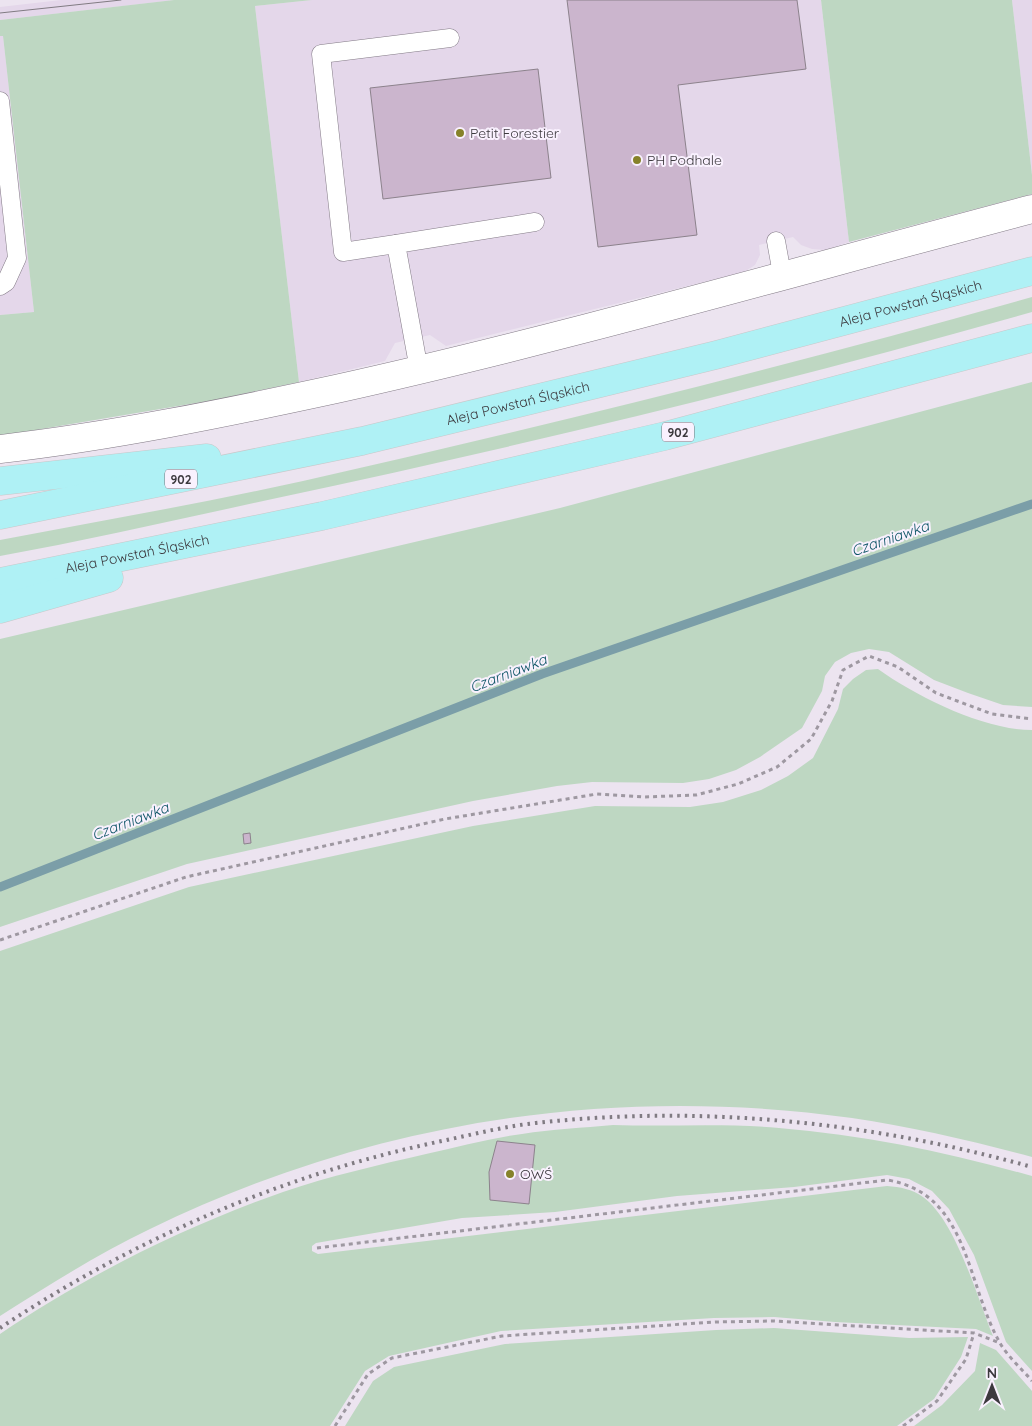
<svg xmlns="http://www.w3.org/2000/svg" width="1032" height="1426" font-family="Quicksand,sans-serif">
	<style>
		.built { fill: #e4d7ea }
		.green { fill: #bed7c2 }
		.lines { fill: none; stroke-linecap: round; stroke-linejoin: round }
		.stream { stroke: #7b9ea8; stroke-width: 9 }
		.building { fill: #cbb5cd; stroke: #8c828c }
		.lane-casing { stroke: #837b86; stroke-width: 19 }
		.street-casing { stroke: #837b86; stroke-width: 29 }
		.primary-casing { stroke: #c8c8c9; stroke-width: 29 }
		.path { stroke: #9e98a1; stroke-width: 3; stroke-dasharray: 4 4; stroke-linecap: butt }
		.lane { stroke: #fff; stroke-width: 18 }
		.street { stroke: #fff; stroke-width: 28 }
		.primary { stroke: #aff1f5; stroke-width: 28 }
		.tram { stroke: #807b82; stroke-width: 1 }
		.rail { stroke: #807b82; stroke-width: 4; stroke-dasharray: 2.5 5; stroke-linecap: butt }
		.poi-dot { fill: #86822a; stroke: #f9f1fe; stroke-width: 2 }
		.labels { text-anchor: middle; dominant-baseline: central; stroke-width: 4; stroke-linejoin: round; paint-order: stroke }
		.shield { fill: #f9f1fe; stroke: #757078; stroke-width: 1 }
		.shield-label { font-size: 12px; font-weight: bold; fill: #3c393e }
		.poi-label { font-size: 14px; fill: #3c393e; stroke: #f9f1fe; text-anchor: start }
		.street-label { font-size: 14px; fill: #3c393e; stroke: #f9f1fe }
		.water-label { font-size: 15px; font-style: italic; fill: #0f5667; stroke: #f9f1fe }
	</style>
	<rect width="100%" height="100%" fill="#ece4f0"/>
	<g class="built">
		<polygon points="61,0 175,0 0,20 0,7"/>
		<polygon points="312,0 821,0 849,242 825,250 812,249 801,245 793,237 759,245 760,255 755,265 744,272 446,346 430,335 395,343 385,361 299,382 255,6"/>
		<polygon points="1012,0 1032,0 1032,175"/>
		<polygon points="0,36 3,36 34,312 0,315"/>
	</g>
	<g class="green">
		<polygon points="174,0 312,0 255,6 299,382 214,400 0,436 0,315 34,312 3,36 0,36 0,20"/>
		<polygon points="821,0 1012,0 1032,175 1032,194 849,242"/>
		<path d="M 1032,297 L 1032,312 C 782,383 530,444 277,498 C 185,518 93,539 0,556 L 0,540 C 101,521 203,503 303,481 C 547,426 791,365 1032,297 Z"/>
		<polygon points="1032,382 1032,707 1003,705 968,693 934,680 889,652 869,649 851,653 835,662 825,676 822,691 802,728 760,757 736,770 709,779 683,783 592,782 557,786 473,801 187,864 0,927 0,639 560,508"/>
		<path d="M 878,669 C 917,697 984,730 1032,730 L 1032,1157 C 973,1141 912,1127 852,1118 C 610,1084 369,1122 150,1229 C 98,1254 49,1285 0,1316 L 0,951 L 189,887 L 473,826 L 595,806 L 690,807 L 723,802 L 761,790 L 788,776 L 813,758 L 838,709 L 843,689 L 853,679 L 866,670 Z"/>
		<path d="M 613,1125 C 668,1127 724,1123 779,1128 C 865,1135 950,1153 1032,1176 L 1032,1371 L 1006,1342 L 974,1255 L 949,1209 L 932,1191 L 909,1179 L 887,1175 L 794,1187 L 677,1196 L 555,1212 L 462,1218 L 316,1243 L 312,1246 L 312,1251 L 318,1254 L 887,1186 C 900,1187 912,1189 923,1197 C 956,1221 977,1297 993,1336 L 976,1329 L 835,1322 L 774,1317 L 714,1318 L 501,1331 L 389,1356 L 365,1371 L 330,1426 L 0,1426 L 0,1334 C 85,1276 186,1226 283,1192 C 330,1176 378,1165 426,1154 C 458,1147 490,1138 522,1134 C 552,1129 583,1128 613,1125 Z"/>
		<polygon points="774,1328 909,1338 968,1337 961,1357 934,1399 897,1426 345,1426 373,1381 394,1367 505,1344 716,1330"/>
		<polygon points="980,1343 996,1350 1032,1391 1032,1426 914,1426 942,1405 975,1371"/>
	</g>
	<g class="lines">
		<polyline class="stream" points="0,887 542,674 1032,504"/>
	</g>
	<g class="building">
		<polygon points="567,0 797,0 806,69 678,85 697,235 598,247"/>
		<polygon points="538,69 551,178 383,199 370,88"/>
		<polygon points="250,833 251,843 244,844 243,834"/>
		<polygon points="497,1141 535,1145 529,1204 490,1200 489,1172"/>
	</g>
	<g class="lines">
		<defs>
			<g id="lane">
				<polyline points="0,101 17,258 6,282 0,286"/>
				<polyline points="776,241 782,274"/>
				<polyline points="396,244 343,252 321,54 450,38"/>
				<polyline points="419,370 396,244 535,222"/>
			</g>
			<path id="street" d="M 0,449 C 113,436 225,413 336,389 C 570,337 800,270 1032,209"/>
			<g id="primary">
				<polyline points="0,481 207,458"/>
				<path id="s1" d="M 0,515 L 362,441 L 716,355 L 1032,271"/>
				<path id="s2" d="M 0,582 L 322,516 L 665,436 L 1032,338"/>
				<polyline points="0,609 109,578"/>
			</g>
		</defs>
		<use href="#lane" class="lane-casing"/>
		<use href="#street" class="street-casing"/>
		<use href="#primary" class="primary-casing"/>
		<g class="path">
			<polyline points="0,940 186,877 445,819 597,794 645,797 696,795 738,784 777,767 811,739 832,701 843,670 869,656 898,667 936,693 992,714 1032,719"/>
			<path d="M 317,1248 L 887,1180 C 969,1193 966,1284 1000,1343 C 1008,1357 1022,1369 1032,1381"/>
			<polyline points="335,1426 368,1374 392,1358 502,1336 715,1322 773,1321 974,1333 1000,1343"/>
			<polyline points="903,1426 937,1401 966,1359 974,1333"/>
		</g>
		<use href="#lane" class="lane"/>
		<use href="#street" class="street"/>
		<use href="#primary" class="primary"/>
		<polyline class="tram" points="0,13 121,0"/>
		<path class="rail" d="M 0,1328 C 134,1239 284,1174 442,1141 C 470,1135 498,1128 527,1124 C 696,1104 868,1121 1032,1167"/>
	</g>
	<g class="poi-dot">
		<circle cx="460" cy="133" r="5"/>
		<circle cx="637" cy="160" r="5"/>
		<circle cx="510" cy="1174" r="5"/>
	</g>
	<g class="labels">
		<g class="shield">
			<rect x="662" y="422.5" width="32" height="19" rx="4"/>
			<rect x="165" y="469.5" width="32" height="19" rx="4"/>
		</g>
		<g class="shield-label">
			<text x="678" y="432">902</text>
			<text x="181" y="479">902</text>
		</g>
		<g class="poi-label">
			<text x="470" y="133">Petit Forestier</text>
			<text x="647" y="160">PH Podhale</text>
			<text x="520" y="1174">OWŚ</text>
		</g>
		<g class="street-label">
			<text stroke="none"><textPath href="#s1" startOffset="935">Aleja Powstań Śląskich</textPath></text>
			<text stroke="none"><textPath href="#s1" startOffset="530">Aleja Powstań Śląskich</textPath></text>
			<text stroke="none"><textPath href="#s2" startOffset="140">Aleja Powstań Śląskich</textPath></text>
		</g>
		<g class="water-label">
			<text transform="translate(890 538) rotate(-19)">Czarniawka</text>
			<text transform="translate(508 673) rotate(-21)">Czarniawka</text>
			<text transform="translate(130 821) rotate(-21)">Czarniawka</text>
		</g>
	</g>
	<g transform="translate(992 1386)" stroke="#f9f1fe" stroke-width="4" paint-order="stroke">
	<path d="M0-4L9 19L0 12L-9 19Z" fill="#3c393e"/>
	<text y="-8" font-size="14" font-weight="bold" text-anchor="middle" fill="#3c393e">N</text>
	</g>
</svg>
